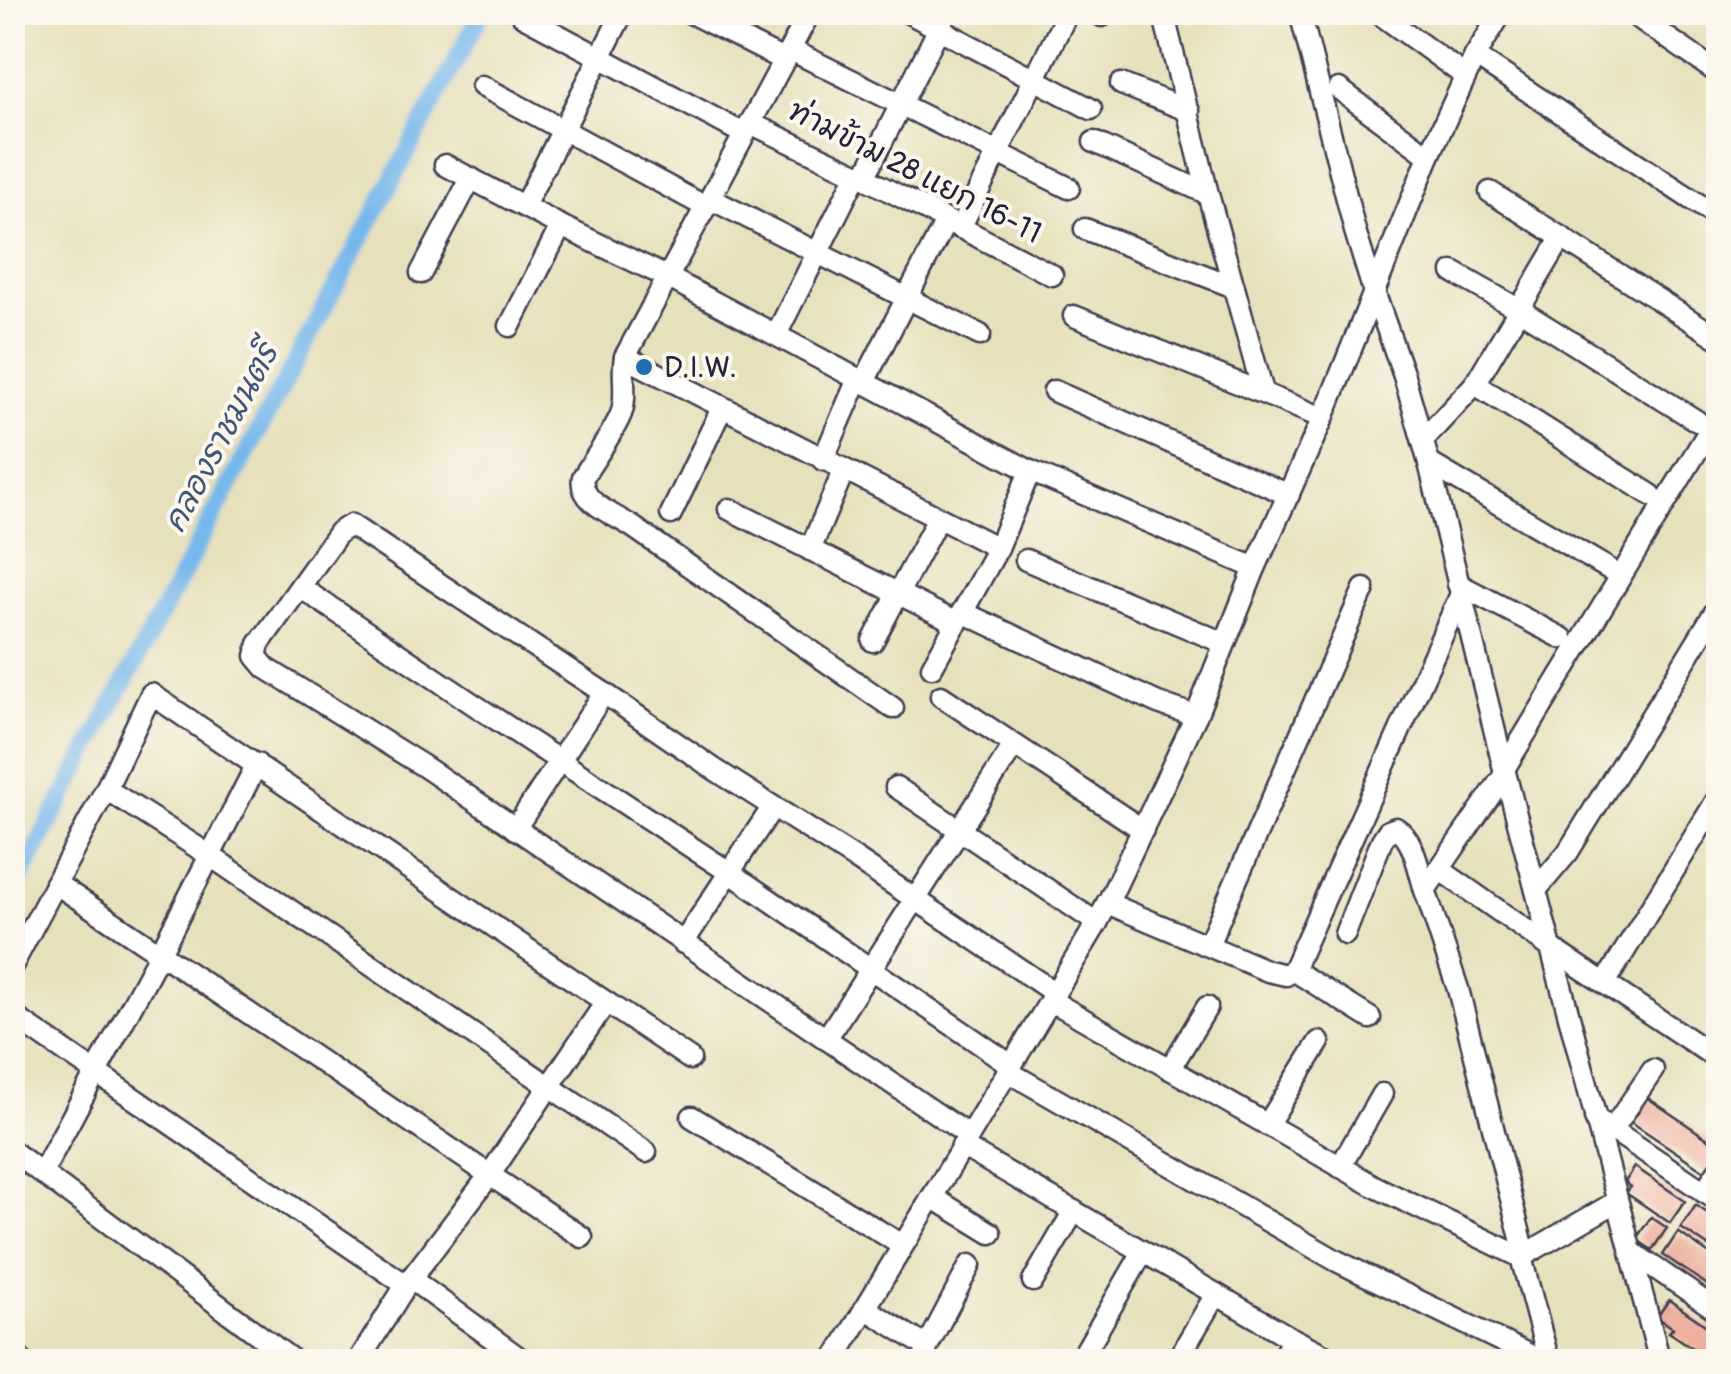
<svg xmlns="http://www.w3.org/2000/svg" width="1731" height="1374" font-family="Pangolin,'Playpen Sans Thai',sans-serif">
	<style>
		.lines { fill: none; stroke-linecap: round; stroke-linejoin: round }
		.canal { stroke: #77b8ec; stroke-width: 18 }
		.building { fill: #eaa08e }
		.street-casing { stroke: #403e4e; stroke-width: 25 }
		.secondary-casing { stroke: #403e4e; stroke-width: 32 }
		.street { stroke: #fff; stroke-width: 20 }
		.secondary { stroke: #f9e7c3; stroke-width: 28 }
		.poi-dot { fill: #1f6fb2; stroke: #fbf7ec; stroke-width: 4 }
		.labels { text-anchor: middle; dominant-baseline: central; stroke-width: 8; stroke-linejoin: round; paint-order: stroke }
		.street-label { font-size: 30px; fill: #22223b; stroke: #fbf7ec }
		.poi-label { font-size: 30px; fill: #22223b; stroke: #fbf7ec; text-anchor: start }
		.water-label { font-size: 32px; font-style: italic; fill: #405679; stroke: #fbf7ec }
	</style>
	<rect width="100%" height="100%" fill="#fbf7ec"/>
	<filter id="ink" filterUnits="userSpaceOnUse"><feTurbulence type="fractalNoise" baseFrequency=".01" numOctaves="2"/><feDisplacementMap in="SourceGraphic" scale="20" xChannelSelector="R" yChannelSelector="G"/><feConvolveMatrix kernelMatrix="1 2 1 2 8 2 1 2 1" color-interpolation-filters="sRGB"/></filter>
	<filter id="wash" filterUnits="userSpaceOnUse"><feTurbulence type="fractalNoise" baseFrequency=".0048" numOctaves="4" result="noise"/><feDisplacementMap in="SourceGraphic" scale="40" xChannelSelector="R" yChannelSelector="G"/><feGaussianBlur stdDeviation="2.25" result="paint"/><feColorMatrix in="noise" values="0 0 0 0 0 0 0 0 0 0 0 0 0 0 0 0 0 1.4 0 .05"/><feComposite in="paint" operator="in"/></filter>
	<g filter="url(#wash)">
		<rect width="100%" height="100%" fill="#e7e0bc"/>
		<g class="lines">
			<polyline class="canal" points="12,893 482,12"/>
		</g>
		<g id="blocks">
			<g class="building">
				<polygon points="1642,1094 1718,1146 1718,1160 1709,1174 1625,1118"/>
				<polygon points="1635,1167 1685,1201 1670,1223 1626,1193 1631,1187 1625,1182"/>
				<polygon points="1696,1205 1718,1221 1718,1253 1681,1228"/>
				<polygon points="1651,1217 1667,1228 1652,1250 1636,1239"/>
				<polygon points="1678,1232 1718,1260 1718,1292 1663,1255"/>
				<polygon points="1669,1300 1718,1334 1718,1351 1712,1361 1669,1332 1673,1328 1657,1317"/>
			</g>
		</g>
	</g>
	<g filter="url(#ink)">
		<use href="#blocks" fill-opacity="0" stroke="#403e4e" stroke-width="2.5"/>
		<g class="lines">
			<defs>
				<g id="street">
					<polyline points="689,12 785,61"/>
					<path d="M 810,12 L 625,357 C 621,375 628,396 621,414 C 614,432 594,459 583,477 C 578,502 615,515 633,527 L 893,708"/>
					<polyline points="907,12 1091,109"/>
					<polyline points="1096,12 1102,16"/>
					<polyline points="1163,12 1208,194 1263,392"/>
					<polyline points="1300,12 1355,231 1373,289 1404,376 1429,463 1504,769 1660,1362"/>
					<polyline points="1377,12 1465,76"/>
					<polyline points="1630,12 1718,73"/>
					<polyline points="523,16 744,134"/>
					<polyline points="791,50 1069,188"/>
					<polyline points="1475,56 1718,217"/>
					<polyline points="1121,84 1189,111"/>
					<polyline points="482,86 706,207"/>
					<polyline points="1339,89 1429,156"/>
					<polyline points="750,123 857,174 1052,275"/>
					<polyline points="1094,142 1208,194"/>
					<polyline points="445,165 561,226 669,278 1030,471 998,548 932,667"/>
					<polyline points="864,178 947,12"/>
					<polyline points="1490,192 1718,338"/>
					<polyline points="711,199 980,335"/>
					<polyline points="524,206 623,12"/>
					<polyline points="960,228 1068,12"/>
					<polyline points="1085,229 1234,287"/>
					<polyline points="1453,272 1520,310 1697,421"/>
					<polyline points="421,273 471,178"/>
					<polyline points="1074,316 1323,418"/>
					<polyline points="510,326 561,226"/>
					<polyline points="776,335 857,174"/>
					<polyline points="625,357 998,548"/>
					<polyline points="864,382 946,221"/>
					<polyline points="1475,384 1651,495"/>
					<polyline points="1054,391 1289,495"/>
					<polyline points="1423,440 1475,384 1562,237"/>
					<polyline points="823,460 858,379"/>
					<polyline points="1429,463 1609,569"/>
					<polyline points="1030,471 1255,568"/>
					<polyline points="729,509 957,623"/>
					<polyline points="671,514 722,408"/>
					<polyline points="810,550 844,470"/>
					<polyline points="1026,560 1224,643"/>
					<polyline points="1458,584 1562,638"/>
					<polyline points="300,587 473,704 732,874 1011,1065"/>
					<polyline points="962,612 1158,703 1196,716"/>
					<polyline points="873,641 938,518"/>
					<polyline points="941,696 1143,830"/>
					<polyline points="1504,769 1718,416"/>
					<polyline points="1505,774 1425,890 1458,989 1525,1254"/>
					<polyline points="896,787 1097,923"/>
					<polyline points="106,789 209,855 646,1152"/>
					<polyline points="515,829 604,693"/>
					<polyline points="1439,869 1553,949 1718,1059"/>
					<polyline points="55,883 582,1237"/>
					<polyline points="1536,890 1568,852 1718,607"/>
					<polyline points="1107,903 1268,971 1286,975 1293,970 1460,596"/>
					<path d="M 1345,934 L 1382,840 L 1388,831 L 1396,828 C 1415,840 1418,869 1425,890"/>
					<polyline points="683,943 772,808"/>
					<polyline points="1208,945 1364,589"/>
					<polyline points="12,966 106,789 151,694 690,1059"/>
					<polyline points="1293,970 1370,1018"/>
					<polyline points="1605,983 1718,798"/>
					<polyline points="1050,1000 1376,1187 1521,1257 1549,1362"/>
					<polyline points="12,1015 406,1285"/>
					<polyline points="826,1039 1014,745"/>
					<polyline points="1170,1069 1207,1007"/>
					<polyline points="1007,1071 1337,1261 1544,1362"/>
					<polyline points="692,1117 902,1245"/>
					<polyline points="1595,1118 1718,1201"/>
					<polyline points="1267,1125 1319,1042"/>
					<polyline points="1612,1130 1653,1070"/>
					<polyline points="968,1135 425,767 266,668 256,656 259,644 339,532 351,525 604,693 714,769 854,858 1055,993"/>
					<polyline points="962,1146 1293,1339 1338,1362"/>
					<polyline points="12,1151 295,1362"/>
					<polyline points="1340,1167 1382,1094"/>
					<polyline points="42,1173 160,953 257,764"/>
					<polyline points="1704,1192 1718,1171"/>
					<polyline points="932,1197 991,1233"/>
					<polyline points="1633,1253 1718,1311"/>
					<polyline points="1521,1257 1616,1202"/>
					<polyline points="411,1279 518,1357"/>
					<polyline points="1033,1281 1074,1211"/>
					<polyline points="865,1308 927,1347"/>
					<polyline points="358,1362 406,1285 489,1176 606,1002"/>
					<polyline points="833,1362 1097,923 1110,898 1196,716 1255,568 1323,418 1429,156 1475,56 1502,12"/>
					<polyline points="924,1362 927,1347 970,1265"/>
					<polyline points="1079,1362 1143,1252"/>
					<polyline points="1176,1362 1216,1294"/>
					<polyline points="1280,1362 1293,1339"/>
				</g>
				<polyline id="secondary" points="12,1357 18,1362"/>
			</defs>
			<use href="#street" class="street-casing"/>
			<use href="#secondary" class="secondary-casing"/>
			<use href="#street" class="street"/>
			<use href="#secondary" class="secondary"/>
		</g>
	</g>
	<circle class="poi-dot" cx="644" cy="367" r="10"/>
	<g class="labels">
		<g class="street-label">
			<text transform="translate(915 172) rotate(27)">ท่ามข้าม 28 แยก 16-11</text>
		</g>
		<g class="poi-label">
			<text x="664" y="367">D.I.W.</text>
		</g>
		<g class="water-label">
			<text transform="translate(221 438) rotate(-62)">คลองราชมนตรี</text>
		</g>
	</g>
	<rect width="1731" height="1374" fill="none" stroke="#fbf7ec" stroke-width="50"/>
</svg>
